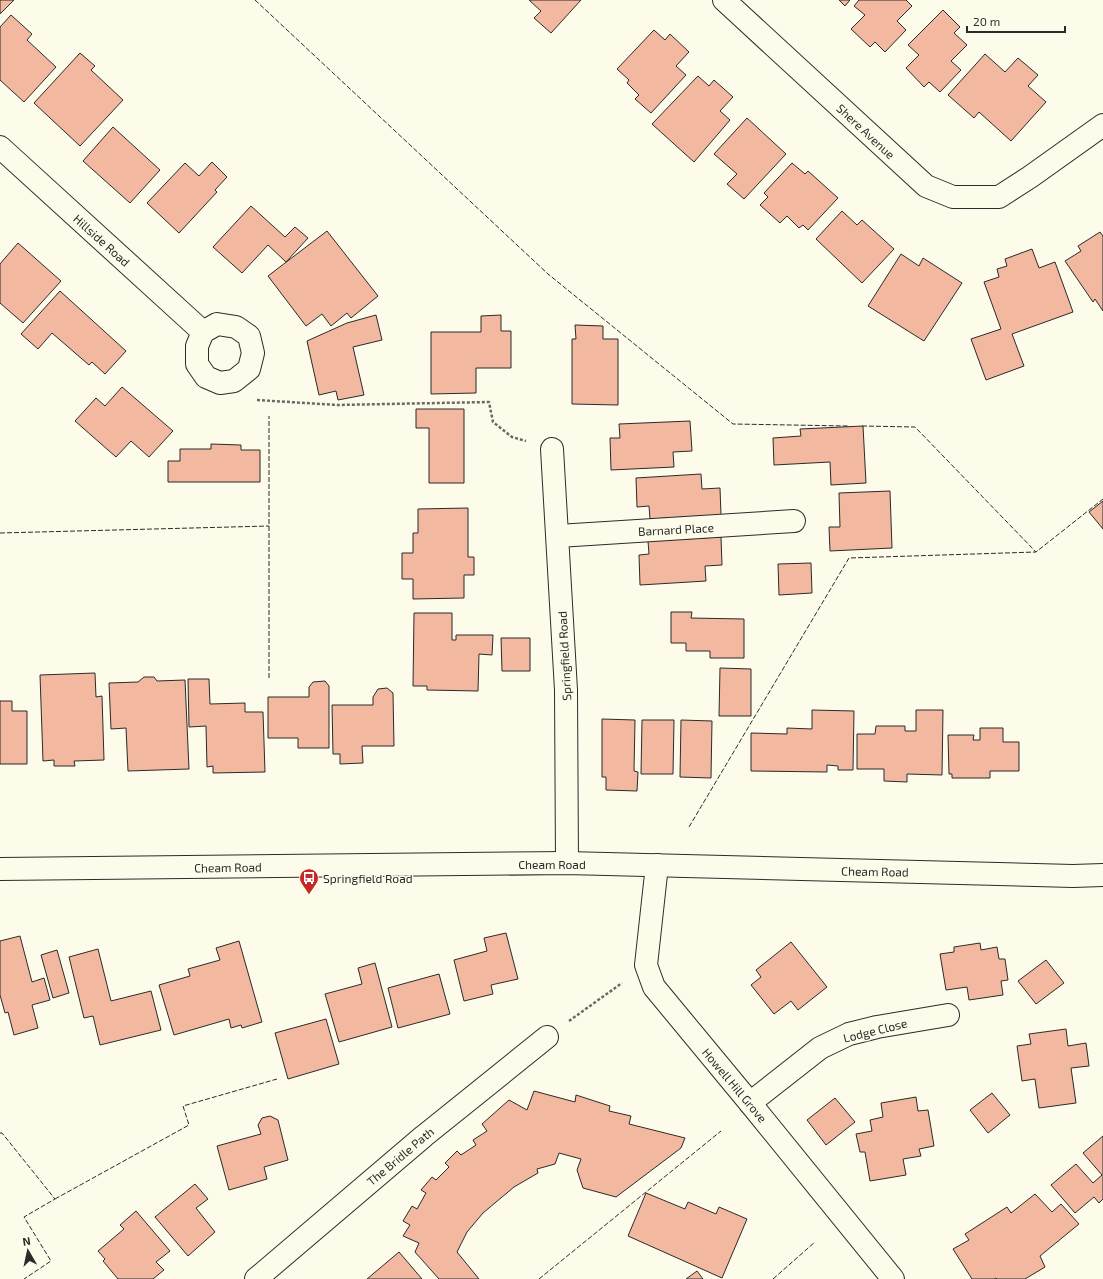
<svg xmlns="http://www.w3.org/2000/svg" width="1103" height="1279" font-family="'Exo 2',sans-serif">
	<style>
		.building { fill: #f2b8a0; stroke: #2b2b2b }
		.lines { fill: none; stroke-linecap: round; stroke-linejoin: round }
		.minor-casing { stroke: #2b2b2b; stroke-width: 24 }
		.highway-casing { stroke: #2b2b2b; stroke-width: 24 }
		.path { stroke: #6a6964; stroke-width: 2.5; stroke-dasharray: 3 2; stroke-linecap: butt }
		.minor { stroke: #fdfbea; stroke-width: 22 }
		.highway { stroke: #fdfbea; stroke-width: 22 }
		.fence { stroke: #2b2b2b; stroke-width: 1; stroke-dasharray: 5 2; stroke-linecap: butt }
		.labels { text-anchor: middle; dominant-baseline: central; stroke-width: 3; stroke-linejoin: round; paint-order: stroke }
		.street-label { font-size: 12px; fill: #2b2b2b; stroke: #fdfbea }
		.poi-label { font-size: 12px; fill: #2b2b2b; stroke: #fdfbea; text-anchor: start }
	</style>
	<rect width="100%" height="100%" fill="#fdfbea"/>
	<g class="building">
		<polygon points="0,0 14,0 0,14"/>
		<polygon points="529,0 581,0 551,33 534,18 541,11"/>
		<polygon points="839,0 850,0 845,6"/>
		<polygon points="859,0 906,0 912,6 897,21 906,30 885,52 875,42 870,47 851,29 865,15 854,6"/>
		<polygon points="943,10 960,27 954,33 967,45 951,61 961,70 940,92 929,82 924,87 906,68 919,55 908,45"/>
		<polygon points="11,15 32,34 27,40 56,67 24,102 0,80 0,27"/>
		<polygon points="654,30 665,40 670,34 689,52 676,66 686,75 651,113 635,99 639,95 627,83 629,80 617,69"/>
		<polygon points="80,53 95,66 91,70 123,100 80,146 34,103"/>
		<polygon points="985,54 1005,72 1018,58 1038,75 1028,86 1046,102 1011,141 979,112 974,118 948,95"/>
		<polygon points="698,76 709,86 714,80 733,97 720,111 730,120 694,162 652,124"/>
		<polygon points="747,118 786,154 744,199 727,184 737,174 714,154"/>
		<polygon points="113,127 160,170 130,203 83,161"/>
		<polygon points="212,162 227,177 215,190 217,192 179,233 147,203 185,163 199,176"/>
		<polygon points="792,163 805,174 808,171 838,198 808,230 803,225 799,228 787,216 780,223 760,205 768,197 764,193"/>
		<polygon points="251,206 285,237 295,227 308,238 286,262 268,245 242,273 213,247"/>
		<polygon points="842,211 857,225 862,220 894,249 862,283 816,239"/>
		<polygon points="327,231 378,296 351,318 347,313 331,326 322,314 306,326 268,276"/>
		<polygon points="1100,232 1103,236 1103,311 1095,299 1093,302 1065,261 1081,251 1078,246"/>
		<polygon points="18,243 61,281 23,323 0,303 0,264"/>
		<polygon points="1032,249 1039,268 1055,262 1073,312 1012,334 1024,366 986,380 971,339 1001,329 984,282 999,277 997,269 1007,266 1005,259"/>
		<polygon points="901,254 919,266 923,258 962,283 924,341 868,306"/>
		<polygon points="60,291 126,351 105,374 92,362 89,365 52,333 38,349 21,334"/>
		<polygon points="376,315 382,340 353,347 364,395 338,400 336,391 319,395 307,341 347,323"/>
		<polygon points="501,315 501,331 511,331 511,368 476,368 476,393 431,394 431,332 481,332 481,316"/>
		<polygon points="575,325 603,326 603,339 618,339 618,405 572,404 572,339 576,339"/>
		<polygon points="122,387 173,431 149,457 131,441 116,457 75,421 96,398 105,406"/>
		<polygon points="416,409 464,409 464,483 429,483 429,428 416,428"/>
		<polygon points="690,421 692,451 673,452 674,467 611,470 610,438 620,438 619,424"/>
		<polygon points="863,426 866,483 831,485 830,462 774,465 773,438 801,436 800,429"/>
		<polygon points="211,444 241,445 241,450 260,450 260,482 168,482 168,461 180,461 180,449 211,449"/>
		<polygon points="701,474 702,489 720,488 721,515 650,519 649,506 637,507 636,478"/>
		<polygon points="890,491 892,548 830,551 829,527 840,527 839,493"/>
		<polygon points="1103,501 1103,529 1089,512"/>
		<polygon points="468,508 468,557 474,557 474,575 464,575 464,598 413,599 413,579 402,579 402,553 413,553 413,533 418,533 418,509"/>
		<polygon points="721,537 722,565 705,566 706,581 640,585 639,555 649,554 648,541"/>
		<polygon points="811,563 812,593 779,595 778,564"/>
		<polygon points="671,612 692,612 691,618 744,619 744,658 710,658 710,651 686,651 686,643 671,643"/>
		<polygon points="414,613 452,613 452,640 456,640 456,635 493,635 492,655 479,654 478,691 427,690 427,686 413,686"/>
		<polygon points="501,638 530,638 530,671 502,671"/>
		<polygon points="720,668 751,669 751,716 719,716"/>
		<polygon points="95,673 96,697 102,696 104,760 74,761 75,766 54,766 54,760 43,761 40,675"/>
		<polygon points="144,677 154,677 157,681 185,680 189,769 128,771 126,728 111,729 109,683 138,682"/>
		<polygon points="188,679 209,679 210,704 245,703 245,712 263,712 265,772 213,773 213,766 207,767 206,726 189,727"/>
		<polygon points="325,681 329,686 329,748 298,748 298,738 268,738 268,697 309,697 309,687 313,682"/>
		<polygon points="387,688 393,693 394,746 362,746 363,763 340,764 340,754 333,754 332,705 373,705 373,697 378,689"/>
		<polygon points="0,701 12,701 12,711 27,711 27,764 0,764"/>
		<polygon points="812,710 854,711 853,770 838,770 838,766 827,765 827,772 751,771 751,733 787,734 787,728 812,729"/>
		<polygon points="916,710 943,710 942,775 907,774 907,782 884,781 884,769 857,769 857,734 875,734 876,726 905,726 905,731 916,731"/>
		<polygon points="602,719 635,720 634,771 638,772 637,791 606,790 606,777 602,777"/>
		<polygon points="642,720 674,720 673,774 641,774"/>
		<polygon points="681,720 712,721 711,778 680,777"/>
		<polygon points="980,728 1003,728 1003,742 1019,742 1019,771 990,771 990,778 952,778 952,774 949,774 948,735 974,735 973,740 980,740"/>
		<polygon points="506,933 518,979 491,985 493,994 464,1001 454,960 487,951 484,938"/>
		<polygon points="20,936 32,982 44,978 50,1000 32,1005 38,1028 14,1035 8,1012 5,1013 0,995 0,941"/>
		<polygon points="239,941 262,1022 242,1028 241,1025 231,1028 229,1019 174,1035 159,985 190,976 188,969 220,960 216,948"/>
		<polygon points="791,942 827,987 798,1010 791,1001 774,1014 751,985 761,977 756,970"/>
		<polygon points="980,943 981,950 997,947 999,959 1005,959 1008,980 1001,981 1003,995 969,1000 967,987 946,990 940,954 954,952 954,947"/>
		<polygon points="98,949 111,1001 151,991 161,1030 100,1045 93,1016 84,1018 69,957"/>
		<polygon points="57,950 69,993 53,998 41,955"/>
		<polygon points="1046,960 1064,983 1036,1004 1018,981"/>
		<polygon points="375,963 392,1027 339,1042 325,994 362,984 358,968"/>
		<polygon points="439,974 450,1014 398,1028 388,988"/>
		<polygon points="326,1019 339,1064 288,1079 275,1033"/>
		<polygon points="1066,1029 1068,1046 1086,1043 1089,1066 1071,1068 1076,1103 1039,1108 1035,1079 1022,1081 1017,1046 1031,1044 1029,1034"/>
		<polygon points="534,1091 575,1102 576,1095 610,1106 609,1111 631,1116 629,1124 685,1138 681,1148 616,1197 583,1188 577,1170 581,1159 559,1153 555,1164 537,1169 538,1173 514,1187 483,1213 467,1232 457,1252 479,1279 439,1279 415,1252 419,1243 403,1236 410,1225 403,1221 412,1206 417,1209 426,1193 421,1190 432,1177 436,1180 449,1167 445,1163 457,1151 461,1155 476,1145 473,1140 487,1131 482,1124 509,1100 527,1110"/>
		<polygon points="992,1093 1010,1115 988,1133 970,1110"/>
		<polygon points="916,1097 918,1111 928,1110 934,1146 919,1149 921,1156 903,1159 906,1175 870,1181 865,1152 860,1152 856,1134 872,1131 870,1120 883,1117 881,1103"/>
		<polygon points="835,1098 855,1122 826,1145 807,1120"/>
		<polygon points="270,1116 278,1120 288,1160 264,1167 267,1179 229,1190 217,1146 261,1134 258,1125 262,1118"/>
		<polygon points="1103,1136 1103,1199 1099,1203 1094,1197 1075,1213 1051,1185 1076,1164 1093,1183 1102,1175 1083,1153"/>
		<polygon points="195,1184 208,1199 196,1208 215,1232 188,1256 155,1217"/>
		<polygon points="646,1193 685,1209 688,1202 716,1214 719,1207 747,1219 722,1278 628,1236"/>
		<polygon points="1035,1194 1052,1212 1061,1204 1079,1224 1040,1256 1045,1267 1025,1279 997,1279 996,1278 994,1279 972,1279 953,1249 969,1240 965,1234 1007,1207 1011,1213"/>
		<polygon points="136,1211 170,1251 156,1262 164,1270 153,1279 118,1279 103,1261 105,1259 98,1251 124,1229 120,1225"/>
		<polygon points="399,1252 422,1279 367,1279"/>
		<polygon points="697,1271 703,1279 686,1279"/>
	</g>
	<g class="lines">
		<defs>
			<g id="minor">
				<polyline points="724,0 926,186 953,197 999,197 1030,177 1103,125"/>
				<polyline points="0,147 203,332"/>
				<polygon points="217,324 236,327 249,336 253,353 249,369 234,381 220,383 206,377 197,364 197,346 203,332"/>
				<polyline points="552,449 566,690 567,863"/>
				<polyline points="558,536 794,521"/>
				<polyline points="657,865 646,965 654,987 750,1103 893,1279"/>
				<polyline points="750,1103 820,1048 849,1034 877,1027 948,1015"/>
				<polyline points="256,1279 424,1136 547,1037"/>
			</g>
			<polyline id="highway" points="0,869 567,863 1073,876 1103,875"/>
		</defs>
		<use href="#minor" class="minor-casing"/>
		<use href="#highway" class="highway-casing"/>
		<g class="path">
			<polyline points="257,400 337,405 489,402 493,422 512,437 526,441"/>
			<polyline points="569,1021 622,983"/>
		</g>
		<use href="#minor" class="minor"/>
		<use href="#highway" class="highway"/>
		<g class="fence">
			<polyline points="255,0 548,274 733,424 848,426"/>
			<polyline points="862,426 915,427 1036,552"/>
			<polyline points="0,533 269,526"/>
			<polyline points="269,678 269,416"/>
			<polyline points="689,827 849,558 1036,552 1103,499"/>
			<polyline points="0,1133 2,1133 55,1199 24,1217 51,1261 24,1279"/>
			<polyline points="55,1199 189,1125 183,1106 277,1079"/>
			<polyline points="539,1279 721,1131"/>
			<polyline points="773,1279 815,1242"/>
		</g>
	</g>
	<defs>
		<symbol id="bus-pin" viewBox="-11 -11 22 30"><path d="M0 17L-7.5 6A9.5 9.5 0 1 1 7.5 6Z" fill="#c62828" stroke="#fdfbea"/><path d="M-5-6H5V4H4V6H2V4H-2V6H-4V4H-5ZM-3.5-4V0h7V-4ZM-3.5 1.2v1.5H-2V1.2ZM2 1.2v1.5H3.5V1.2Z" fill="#fff"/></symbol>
	</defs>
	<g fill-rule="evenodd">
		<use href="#bus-pin" x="298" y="867" width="22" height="30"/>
	</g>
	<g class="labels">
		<g class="street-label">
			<text transform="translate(866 131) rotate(43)">Shere Avenue</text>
			<text transform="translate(102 240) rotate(42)">Hillside Road</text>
			<text transform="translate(676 529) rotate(-3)">Barnard Place</text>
			<text transform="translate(564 656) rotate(-93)">Springfield Road</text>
			<text x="552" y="864">Cheam Road</text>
			<text transform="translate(228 867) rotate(-1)">Cheam Road</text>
			<text transform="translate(875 871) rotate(1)">Cheam Road</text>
			<text transform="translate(875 1030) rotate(-14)">Lodge Close</text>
			<text transform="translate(735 1085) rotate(50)">Howell Hill Grove</text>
			<text transform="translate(400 1156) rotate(-40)">The Bridle Path</text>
		</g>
		<g class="poi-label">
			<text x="323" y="878">Springfield Road</text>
		</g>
	</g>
	<g transform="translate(28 1251) rotate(351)" stroke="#fdfbea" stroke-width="3" paint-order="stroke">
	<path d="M0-3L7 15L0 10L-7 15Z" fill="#2b2b2b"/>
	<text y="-6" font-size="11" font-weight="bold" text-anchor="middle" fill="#2b2b2b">N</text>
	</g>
	<path d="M967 26v6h98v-6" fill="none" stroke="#2b2b2b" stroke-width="2"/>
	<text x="973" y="26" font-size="12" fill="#2b2b2b" stroke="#fdfbea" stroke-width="3" paint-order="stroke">20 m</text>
</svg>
